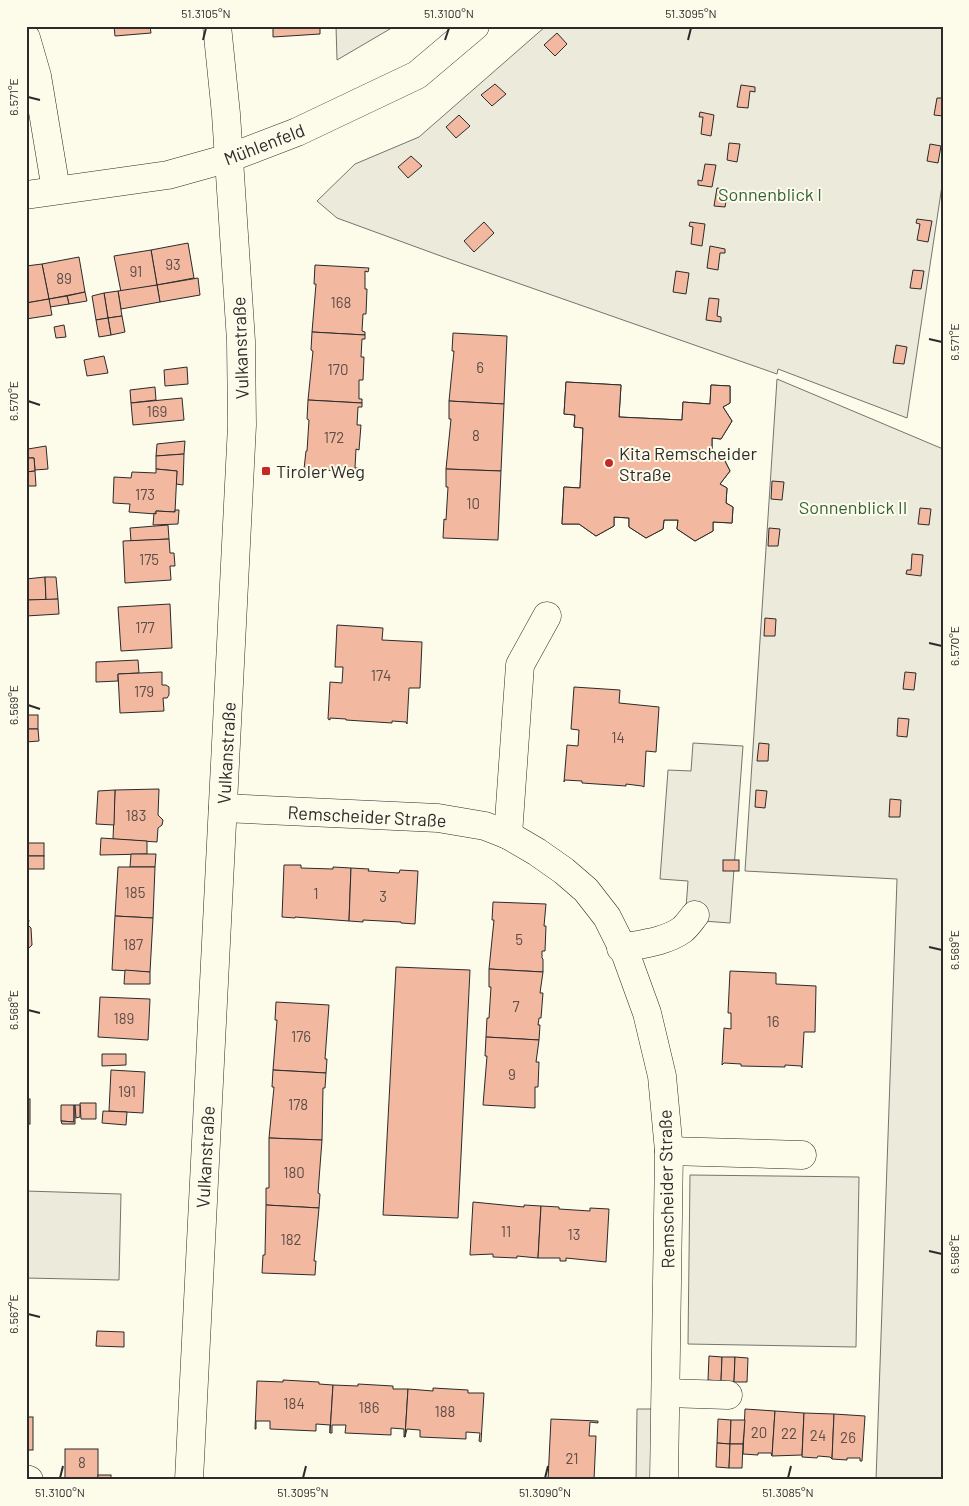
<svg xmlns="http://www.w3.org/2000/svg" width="969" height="1506" font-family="Barlow,sans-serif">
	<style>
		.green { fill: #ecebdb; stroke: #74746e }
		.parking { fill: #eceadb; stroke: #74746e }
		.building { fill: #f2b8a0; stroke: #2b2b2b; fill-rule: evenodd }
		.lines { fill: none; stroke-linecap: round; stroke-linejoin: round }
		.minor-casing { stroke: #2b2b2b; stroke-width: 29 }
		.minor { stroke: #fdfbea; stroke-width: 28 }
		.ticks { fill: none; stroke: #2b2b2b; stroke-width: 2 }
		.poi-dot { fill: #c62828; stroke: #fdfbea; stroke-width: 2 }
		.labels { text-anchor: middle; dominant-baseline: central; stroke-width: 4; stroke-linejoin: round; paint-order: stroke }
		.number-label { font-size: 15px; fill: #5d4e48 }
		.street-label { font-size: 18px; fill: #2b2b2b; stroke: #fdfbea }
		.park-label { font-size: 18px; fill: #34623c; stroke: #fdfbea }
		.poi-label { font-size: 18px; fill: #2b2b2b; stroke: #fdfbea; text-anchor: start }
		.neatline { fill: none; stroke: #2b2b2b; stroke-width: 2 }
		.ticks-label { font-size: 12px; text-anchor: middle; fill: #2b2b2b }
	</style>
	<rect width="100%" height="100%" fill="#fdfbea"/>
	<g class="green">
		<polygon points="336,26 395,26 337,60"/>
		<polygon points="546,26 943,26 943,179 907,418 778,369 777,374 449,259 337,218 317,201 355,164 419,137"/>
		<polygon points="777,379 943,449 943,1480 876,1480 897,879 745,871"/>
		<polygon points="690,1175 859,1177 856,1347 688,1344"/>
		<polygon points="26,1191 121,1194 119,1280 26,1278"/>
	</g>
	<g class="parking">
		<polygon points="693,743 743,746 730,923 703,921 686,908 688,881 660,879 668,770 691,771"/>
		<polygon points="637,1409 655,1409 654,1480 636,1480"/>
	</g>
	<g class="building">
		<polygon points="114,26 150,26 151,33 115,36"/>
		<polygon points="273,26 320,26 320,34 273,37"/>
		<polygon points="557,33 567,44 555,56 544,45"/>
		<polygon points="495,84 506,94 492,106 481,95"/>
		<polygon points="741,85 755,87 755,92 750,91 748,108 737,107"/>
		<polygon points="937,98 943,98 943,116 934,115"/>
		<polygon points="700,112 714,115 711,136 701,134 703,117 699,117"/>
		<polygon points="459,115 470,126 456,138 446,127"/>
		<polygon points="729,143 740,144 737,162 727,160"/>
		<polygon points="930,144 941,146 938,163 927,161"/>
		<polygon points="411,156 422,166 408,178 398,167"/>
		<polygon points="705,164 716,165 712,187 698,185 698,180 702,181"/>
		<polygon points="717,188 728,190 725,207 714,206"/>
		<polygon points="917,219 932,221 928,242 917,240 920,224 916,223"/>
		<polygon points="484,222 494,233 474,252 464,241"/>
		<polygon points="690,222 705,224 702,246 691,244 693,227 689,226"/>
		<polygon points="188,243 194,278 157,285 151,250"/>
		<polygon points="710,246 725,249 725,253 720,253 718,270 707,268"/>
		<polygon points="151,250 157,285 121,292 114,256"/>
		<polygon points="79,257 85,292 49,299 42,264"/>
		<polygon points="42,264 49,299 26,303 26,266"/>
		<polygon points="315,265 369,268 368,272 365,271 365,289 367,289 366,314 363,314 362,331 365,332 365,335 312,332 316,284 314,284"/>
		<polygon points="913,270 924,271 921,289 910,288"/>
		<polygon points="676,271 689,273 686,294 673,292"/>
		<polygon points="198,278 200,295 160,302 157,285"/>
		<polygon points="157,285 160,302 121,309 118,291"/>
		<polygon points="118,291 122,316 108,318 104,293"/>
		<polygon points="85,292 87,301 69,304 67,296"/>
		<polygon points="104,293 108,318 96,320 92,296"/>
		<polygon points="67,296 69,304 50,307 49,299"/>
		<polygon points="709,298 719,299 717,316 721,317 721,322 706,320"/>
		<polygon points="49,299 52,315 26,319 26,303"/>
		<polygon points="122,316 125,332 111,335 108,318"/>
		<polygon points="108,318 111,335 99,337 96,320"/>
		<polygon points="64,325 66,337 56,338 54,327"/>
		<polygon points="312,332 365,335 365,339 362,339 361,357 364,357 363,380 359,380 359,399 362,399 362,403 308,400 313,351 311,350"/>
		<polygon points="453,333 507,336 504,404 449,401 454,351 452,351"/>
		<polygon points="896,345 907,347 904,364 893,363"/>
		<polygon points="104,356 108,373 87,376 84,360"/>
		<polygon points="187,367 188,384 165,386 164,370"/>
		<path d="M 566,382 L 621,385 L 619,417 L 682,420 L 683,402 L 710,404 L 711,385 L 730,386 L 730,403 L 723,407 L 732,421 L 721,439 L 712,438 L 712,452 L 721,453 L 730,471 L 720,484 L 727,488 L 726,503 L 733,507 L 732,523 L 713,522 L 713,531 L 695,541 L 677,529 L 678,520 L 664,520 L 663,529 L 646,538 L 629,527 L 629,518 L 614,517 L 614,526 L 596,536 L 579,524 L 562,524 L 564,487 L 580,488 L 583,428 L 574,427 L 575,415 L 564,414 ZM 632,443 L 681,445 L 679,490 L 630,488 Z"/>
		<polygon points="566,382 621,385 619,417 682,420 683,402 710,404 711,385 730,386 730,403 723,407 732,421 721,439 712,438 712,452 721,453 730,471 720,484 727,488 726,503 733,507 732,523 713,522 713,531 695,541 677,529 678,520 664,520 663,529 646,538 629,527 629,518 614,517 614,526 596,536 579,524 562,524 564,487 580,488 583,428 574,427 575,415 564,414"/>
		<polygon points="155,387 156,400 131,403 130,390"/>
		<polygon points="182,398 184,420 133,425 131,403"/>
		<polygon points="308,400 362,403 362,407 358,407 357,425 361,425 359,450 356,449 355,468 358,468 358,472 304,469 306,451 307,451 309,420 307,419"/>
		<polygon points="449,401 504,404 501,471 446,469 451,419 449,419"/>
		<polygon points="185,441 184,454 156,456 157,444"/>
		<polygon points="46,446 48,469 35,470 34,458 28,458 28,449"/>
		<polygon points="184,454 183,485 176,484 177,471 156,469 156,456"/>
		<polygon points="26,458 34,458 35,471 26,472"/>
		<polygon points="156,469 177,471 175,512 156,511 156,514 129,512 130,504 113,503 114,477 131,478 132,472 156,473"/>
		<polygon points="446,469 501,471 498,540 443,538 444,519 446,520 448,487 446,487"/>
		<polygon points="35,471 36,486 26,486 26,472"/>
		<polygon points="772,481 784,482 782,500 771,499"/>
		<polygon points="920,508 931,509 929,525 918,524"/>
		<polygon points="175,510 179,510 178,524 153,525 154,513 156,514 156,511 175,512"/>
		<polygon points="168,525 169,539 131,541 130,528"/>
		<polygon points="769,528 780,529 778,546 768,546"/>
		<polygon points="169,539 170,553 174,553 175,566 170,566 171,580 125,583 123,541"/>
		<polygon points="912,554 923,555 921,576 906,574 907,570 911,570"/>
		<polygon points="45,577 46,600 26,600 26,579"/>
		<polygon points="45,577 56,577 58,599 46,600"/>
		<polygon points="58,599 59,614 26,616 26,600"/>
		<polygon points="170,604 172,648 121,651 118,607"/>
		<polygon points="765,618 776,619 775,636 764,636"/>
		<polygon points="337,625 383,628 382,640 422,642 420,688 409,688 407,724 406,722 392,721 392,723 346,720 346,719 330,718 330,720 328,719 330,682 342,683 343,667 335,667"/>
		<polygon points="138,660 139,673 118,674 118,681 96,682 96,662"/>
		<polygon points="162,672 162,685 166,685 169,687 169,695 167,698 163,698 164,711 120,713 118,674"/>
		<polygon points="905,672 916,673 914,690 903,689"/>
		<polygon points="574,687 620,690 619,703 659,707 656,752 646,751 644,787 642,786 626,784 626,786 582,783 582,781 565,780 564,782 567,745 578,746 579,730 571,729"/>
		<rect x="26" y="715" width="12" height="14"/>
		<polygon points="898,718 909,719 907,737 897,736"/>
		<polygon points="26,729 38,729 39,741 26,742"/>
		<polygon points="759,743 769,744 768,761 757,761"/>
		<polygon points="159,789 158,815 163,820 162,825 158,828 157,842 113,839 115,790"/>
		<polygon points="115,790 114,825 96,824 98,791"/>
		<polygon points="756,790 767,791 765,808 755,807"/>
		<polygon points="890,799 901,800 900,817 889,817"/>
		<polygon points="101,838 147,841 147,854 100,855"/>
		<rect x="26" y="843" width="18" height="13"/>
		<polygon points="131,854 156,854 155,867 130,867"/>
		<rect x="26" y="856" width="18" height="13"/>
		<rect x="723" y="860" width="16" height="11"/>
		<polygon points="284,865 301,865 301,868 333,869 333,867 351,868 349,921 295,917 295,918 282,917"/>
		<polygon points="118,867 155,867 153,918 115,916"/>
		<polygon points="351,868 369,869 368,871 399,873 400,870 418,871 415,924 401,923 401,922 363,920 363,922 349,921"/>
		<polygon points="493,902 546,904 544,926 546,926 545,951 542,951 542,958 543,959 543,972 489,969 494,920 492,920"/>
		<polygon points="115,916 153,918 150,972 112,970"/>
		<polygon points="26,920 29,920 28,925 31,928 32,945 29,948 26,948"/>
		<polygon points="396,967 470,970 458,1218 383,1215"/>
		<polygon points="489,969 543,972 540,993 543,993 541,1018 539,1018 538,1025 540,1025 539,1040 486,1037 487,1018 489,1018 491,987 489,987"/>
		<polygon points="125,970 150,972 150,984 124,984"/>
		<polygon points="730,971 776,973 776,984 816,986 815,1032 804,1032 802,1068 801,1066 785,1065 785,1067 741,1066 741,1064 724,1063 722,1065 724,1028 731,1029 731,1013 728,1013"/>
		<rect x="26" y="987" width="2" height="13"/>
		<polygon points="100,997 150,999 148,1040 98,1037"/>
		<polygon points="276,1002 329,1005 325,1059 327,1059 326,1073 273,1070 277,1020 275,1020"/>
		<polygon points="486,1037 539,1040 536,1062 539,1062 538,1087 535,1087 535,1108 483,1105 487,1056 485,1056"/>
		<polygon points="102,1054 126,1054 126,1065 102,1066"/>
		<polygon points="111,1070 145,1072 143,1113 109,1111"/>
		<polygon points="273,1070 326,1073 325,1088 323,1088 322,1140 269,1138 274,1087 272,1087"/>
		<rect x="26" y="1099" width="4" height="25"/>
		<polygon points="80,1103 96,1103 96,1119 81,1119"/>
		<polygon points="61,1105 74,1105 74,1122 61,1121"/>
		<polygon points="74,1105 75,1105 75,1124 62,1124 61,1121 74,1122"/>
		<polygon points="75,1105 80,1105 80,1117 76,1118"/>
		<polygon points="103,1111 127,1112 126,1125 102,1123"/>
		<polygon points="269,1138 322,1140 318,1193 320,1194 319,1208 266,1205 266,1188 269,1188"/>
		<polygon points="473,1202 524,1207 524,1205 541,1206 538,1258 517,1256 517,1258 493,1257 493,1254 470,1255"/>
		<polygon points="266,1205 319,1208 314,1261 316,1261 315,1275 262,1273 263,1255 265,1255"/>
		<polygon points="541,1206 559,1207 559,1209 590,1211 590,1208 609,1209 606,1262 566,1258 566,1261 560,1261 560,1258 538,1258"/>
		<polygon points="97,1331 124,1332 124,1347 96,1346"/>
		<polygon points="709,1356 722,1357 721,1381 708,1380"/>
		<polygon points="722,1357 735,1357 734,1382 721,1381"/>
		<polygon points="735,1357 748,1358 747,1382 734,1382"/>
		<polygon points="283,1380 319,1382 319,1384 333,1385 330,1433 330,1425 316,1424 316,1431 270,1429 270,1421 256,1421 256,1429 255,1429 257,1381 283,1382"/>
		<polygon points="358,1384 393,1386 393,1389 408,1389 405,1437 404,1437 404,1429 391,1428 391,1435 345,1433 346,1425 332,1425 332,1433 330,1433 333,1385 358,1386"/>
		<polygon points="433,1388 468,1390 468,1393 484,1393 481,1442 479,1441 480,1433 466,1432 466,1439 420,1437 420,1430 407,1429 405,1437 408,1389 433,1391"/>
		<polygon points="745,1409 775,1411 772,1456 771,1453 758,1453 758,1455 743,1454"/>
		<polygon points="775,1411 804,1413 802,1455 772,1456"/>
		<polygon points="804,1413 834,1414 832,1459 830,1457 818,1456 817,1458 802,1457"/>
		<polygon points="834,1414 865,1416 862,1461 860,1461 860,1458 847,1458 847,1460 832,1459"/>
		<rect x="26" y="1417" width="7" height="33"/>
		<polygon points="551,1419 598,1421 598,1423 590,1422 589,1436 596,1436 594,1480 548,1480"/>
		<polygon points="718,1419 731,1420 730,1444 717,1443"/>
		<polygon points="731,1420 745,1420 743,1444 730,1444"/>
		<polygon points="717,1443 730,1444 729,1468 716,1467"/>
		<polygon points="730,1444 743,1444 742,1468 729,1468"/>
		<rect x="65" y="1449" width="33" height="31"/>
		<rect x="98" y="1475" width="13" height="5"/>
	</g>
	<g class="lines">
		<defs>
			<g id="minor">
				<polyline points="26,38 37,76 56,190"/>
				<polyline points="26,195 168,175 229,158 297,132 417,75 475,26"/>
				<polyline points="223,808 438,818 485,826 508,835 537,852 564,871 586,890 607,917 626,955 647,1013 662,1076 669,1151 664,1480"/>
				<polyline points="508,835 520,665 547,616"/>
				<path d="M 621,948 C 641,944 665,942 682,930 C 687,926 691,920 695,915"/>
				<polyline points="669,1151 802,1155"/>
				<polyline points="666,1393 728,1395"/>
				<polyline points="26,1479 29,1480"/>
				<polyline points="189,1480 242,425 241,341 226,114 217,26"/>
			</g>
		</defs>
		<use href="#minor" class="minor-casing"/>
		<use href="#minor" class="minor"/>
	</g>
	<path class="ticks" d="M 203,40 L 206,28M 445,40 L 449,28M 688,40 L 691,28M 28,97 L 40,100M 929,339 L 942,342M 28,401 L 40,405M 929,643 L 942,646M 28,705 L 40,709M 929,947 L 942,950M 28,1010 L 40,1013M 929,1251 L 942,1254M 28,1314 L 40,1317M 60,1478 L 63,1466M 303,1478 L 306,1466M 545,1478 L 548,1466M 788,1478 L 791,1466"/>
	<g class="poi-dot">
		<circle cx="609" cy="463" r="5"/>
		<rect x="261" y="466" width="10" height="10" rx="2.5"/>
	</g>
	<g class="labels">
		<g class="number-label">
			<text x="173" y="264">93</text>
			<text x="136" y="271">91</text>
			<text x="64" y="278">89</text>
			<text x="341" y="302">168</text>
			<text x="480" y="367">6</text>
			<text x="338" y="369">170</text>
			<text x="157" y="411">169</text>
			<text x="476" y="435">8</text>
			<text x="334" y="437">172</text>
			<text x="145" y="494">173</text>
			<text x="473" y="503">10</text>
			<text x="149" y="559">175</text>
			<text x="145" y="627">177</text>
			<text x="381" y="675">174</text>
			<text x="144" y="691">179</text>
			<text x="618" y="737">14</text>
			<text x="136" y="815">183</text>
			<text x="135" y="892">185</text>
			<text x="316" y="893">1</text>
			<text x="383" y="896">3</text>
			<text x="519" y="939">5</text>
			<text x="133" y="944">187</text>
			<text x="516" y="1006">7</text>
			<text x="124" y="1018">189</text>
			<text x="773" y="1021">16</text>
			<text x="301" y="1036">176</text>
			<text x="512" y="1074">9</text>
			<text x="127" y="1091">191</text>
			<text x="298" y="1104">178</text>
			<text x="294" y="1172">180</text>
			<text x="506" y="1231">11</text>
			<text x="574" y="1234">13</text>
			<text x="291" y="1239">182</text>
			<text x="294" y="1403">184</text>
			<text x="369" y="1407">186</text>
			<text x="445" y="1411">188</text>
			<text x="759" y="1432">20</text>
			<text x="789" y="1433">22</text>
			<text x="818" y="1435">24</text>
			<text x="848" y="1437">26</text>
			<text x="572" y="1458">21</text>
			<text x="82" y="1462">8</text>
		</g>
		<g class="street-label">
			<text transform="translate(264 144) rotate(-21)">Mühlenfeld</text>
			<text transform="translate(240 348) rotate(-92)">Vulkanstraße</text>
			<text transform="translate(226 753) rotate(-87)">Vulkanstraße</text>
			<text transform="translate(367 816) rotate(3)">Remscheider Straße</text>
			<text transform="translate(205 1157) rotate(-87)">Vulkanstraße</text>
			<text transform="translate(666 1189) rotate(-91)">Remscheider Straße</text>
		</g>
		<g class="park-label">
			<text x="770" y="194">Sonnenblick I</text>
			<text x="853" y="507">Sonnenblick II</text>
		</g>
		<g class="poi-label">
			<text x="619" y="453">Kita Remscheider<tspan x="619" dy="21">Straße</tspan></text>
			<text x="276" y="471">Tiroler Weg</text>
		</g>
	</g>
	<rect width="969" height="1506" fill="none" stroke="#fdfbea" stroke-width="55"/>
	<rect x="28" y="28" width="914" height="1450" class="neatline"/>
	<g class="ticks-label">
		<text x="206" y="18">51.3105°N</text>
		<text x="449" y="18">51.3100°N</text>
		<text x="691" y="18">51.3095°N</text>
		<text transform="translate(14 97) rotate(-90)" y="4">6.571°E</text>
		<text transform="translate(955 342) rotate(-90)" y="4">6.571°E</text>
		<text transform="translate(14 401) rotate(-90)" y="4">6.570°E</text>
		<text transform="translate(955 646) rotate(-90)" y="4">6.570°E</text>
		<text transform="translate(14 705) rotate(-90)" y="4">6.569°E</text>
		<text transform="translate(955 950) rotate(-90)" y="4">6.569°E</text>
		<text transform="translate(14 1010) rotate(-90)" y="4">6.568°E</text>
		<text transform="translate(955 1254) rotate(-90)" y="4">6.568°E</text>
		<text transform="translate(14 1314) rotate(-90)" y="4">6.567°E</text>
		<text x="60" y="1497">51.3100°N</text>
		<text x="303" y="1497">51.3095°N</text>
		<text x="545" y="1497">51.3090°N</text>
		<text x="788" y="1497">51.3085°N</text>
	</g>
</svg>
